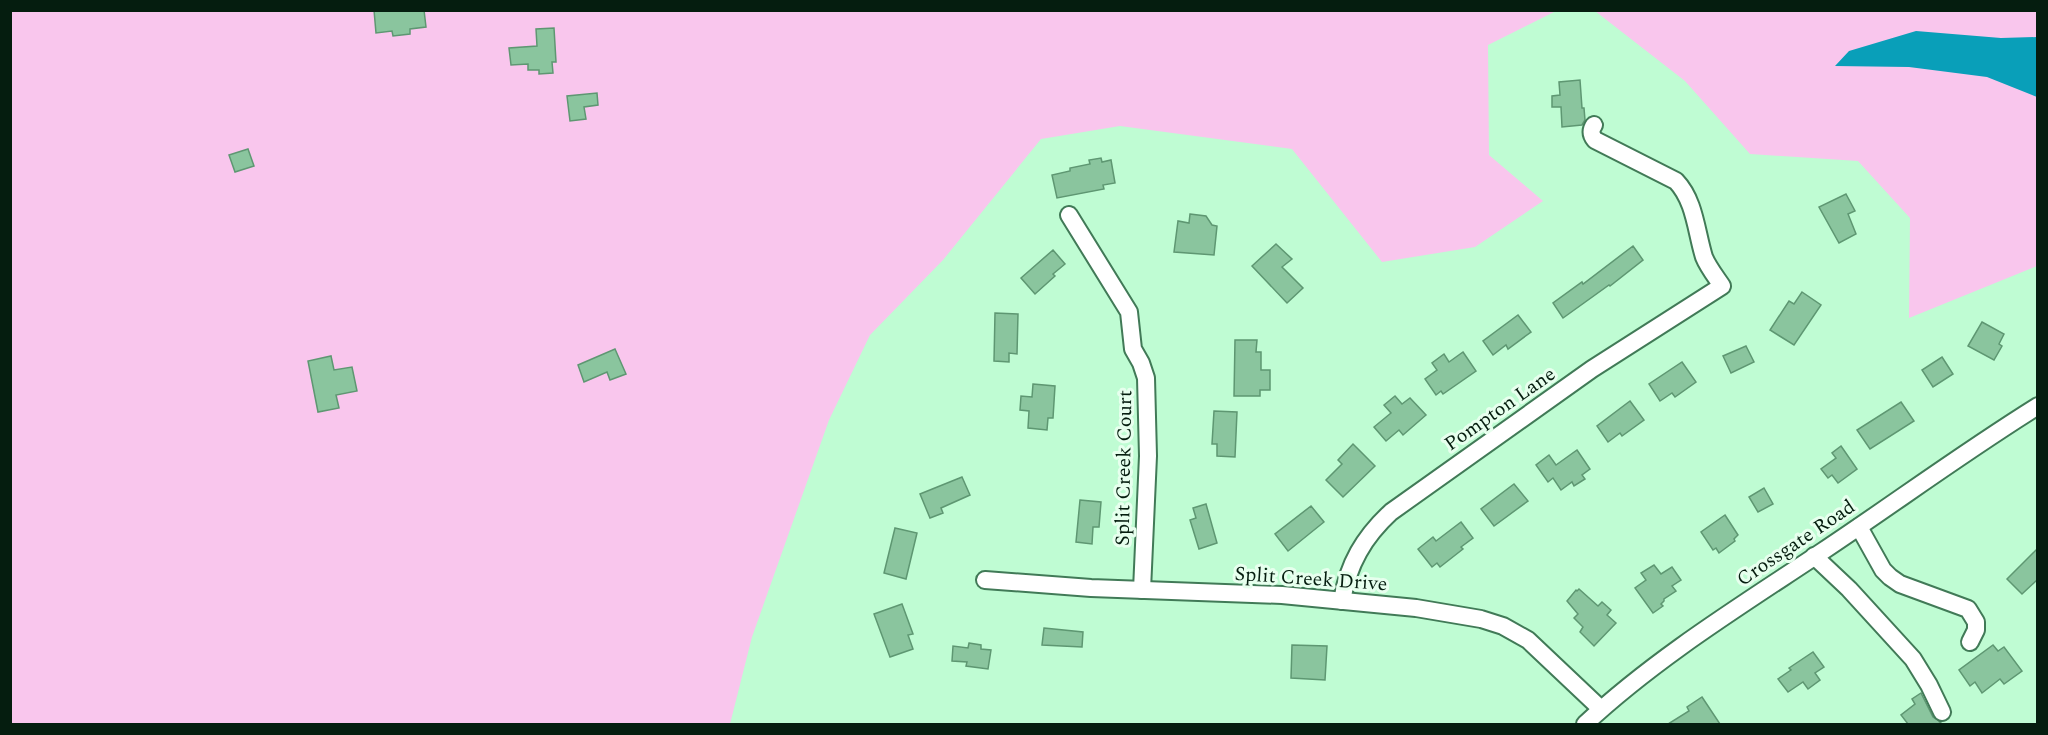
<svg xmlns="http://www.w3.org/2000/svg" width="2048" height="735" font-family="Spectral,serif">
	<style>
		.green { fill: #f9c6ed }
		.water { fill: #099fb9 }
		.building { fill: #8ac59e; stroke: #5e9772; stroke-width: 1.5 }
		.lines { fill: none; stroke-linecap: round; stroke-linejoin: round }
		.minor-casing { stroke: #417a57; stroke-width: 20 }
		.minor { stroke: #fff; stroke-width: 16 }
		.labels { text-anchor: middle; dominant-baseline: central; stroke-width: 6; stroke-linejoin: round; paint-order: stroke }
		.street-label { font-size: 20px; fill: #051d0f; stroke: #e7ffee }
	</style>
	<rect width="100%" height="100%" fill="#bffcd3"/>
	<g class="green">
		<polygon points="10,11 1556,11 1488,45 1489,155 1543,201 1475,247 1382,262 1292,149 1120,126 1041,139 943,260 870,335 829,420 752,637 730,724 11,724"/>
		<polygon points="1595,11 2037,11 2037,266 1909,318 1910,218 1858,161 1750,154 1685,81"/>
	</g>
	<polygon class="water" points="1916,31 2001,38 2037,37 2037,97 1987,77 1909,67 1835,66 1849,51"/>
	<g class="building">
		<polygon points="374,10 424,10 426,27 410,29 410,34 393,36 392,31 376,33"/>
		<polygon points="554,28 556,62 552,62 553,73 539,74 539,70 528,70 528,64 511,65 509,48 537,46 536,29"/>
		<polygon points="1580,80 1582,108 1584,108 1585,120 1582,125 1562,127 1561,107 1552,107 1552,96 1560,95 1559,82"/>
		<polygon points="597,93 598,105 584,107 586,119 570,121 567,96"/>
		<polygon points="248,149 254,166 235,172 229,155"/>
		<polygon points="1101,158 1102,162 1111,160 1115,183 1103,185 1104,189 1057,198 1052,175 1070,171 1070,168 1090,164 1089,160"/>
		<polygon points="1846,194 1855,211 1848,214 1856,234 1839,243 1819,207"/>
		<polygon points="1190,214 1206,216 1212,225 1217,226 1214,255 1174,252 1178,221 1189,223"/>
		<polygon points="1276,244 1292,259 1282,267 1303,288 1287,303 1252,266"/>
		<polygon points="1633,246 1643,260 1610,286 1609,285 1563,318 1553,303 1582,282 1583,284"/>
		<polygon points="1053,250 1065,264 1053,274 1055,276 1035,294 1021,278"/>
		<polygon points="1802,292 1821,305 1794,345 1770,330 1789,301 1794,304"/>
		<polygon points="995,313 1018,314 1017,354 1009,353 1009,362 994,361"/>
		<polygon points="1518,315 1531,332 1508,349 1506,345 1493,355 1483,341"/>
		<polygon points="1982,322 2004,334 1999,344 2002,346 1994,360 1968,346"/>
		<polygon points="1235,340 1257,340 1256,352 1261,352 1261,370 1270,370 1270,390 1260,390 1260,396 1234,396"/>
		<polygon points="1746,346 1754,362 1731,373 1723,356"/>
		<polygon points="615,349 626,374 610,380 607,372 584,382 578,365"/>
		<polygon points="1463,352 1476,371 1443,394 1441,391 1436,395 1425,379 1437,370 1432,363 1444,354 1449,362"/>
		<polygon points="331,356 334,370 352,367 357,391 336,395 339,408 318,412 308,361"/>
		<polygon points="1942,357 1953,374 1933,387 1922,370"/>
		<polygon points="1682,362 1696,382 1675,397 1672,393 1660,401 1649,384"/>
		<polygon points="1033,384 1055,386 1053,418 1048,418 1047,430 1028,428 1029,411 1020,410 1021,396 1032,397"/>
		<polygon points="1395,396 1402,404 1410,398 1426,415 1403,435 1399,430 1386,441 1374,427 1391,413 1384,405"/>
		<polygon points="1630,401 1644,420 1622,436 1620,433 1608,442 1597,426"/>
		<polygon points="1901,402 1914,421 1870,449 1857,430"/>
		<polygon points="1214,411 1237,412 1235,457 1217,456 1217,444 1212,444"/>
		<polygon points="1353,444 1375,466 1343,497 1326,480 1342,464 1338,460"/>
		<polygon points="1841,446 1857,469 1838,483 1832,475 1828,478 1821,469 1836,458 1832,453"/>
		<polygon points="1577,450 1590,469 1582,475 1585,479 1574,486 1572,482 1561,490 1553,478 1548,482 1536,465 1549,455 1556,465"/>
		<polygon points="962,477 970,495 941,508 943,513 930,518 920,494"/>
		<polygon points="1514,484 1528,501 1494,526 1481,509"/>
		<polygon points="1764,488 1773,504 1758,512 1749,497"/>
		<polygon points="1080,500 1101,502 1099,527 1093,527 1092,544 1076,542"/>
		<polygon points="1206,504 1217,543 1199,549 1190,520 1196,518 1193,508"/>
		<polygon points="1311,506 1324,522 1288,551 1275,534"/>
		<polygon points="1725,515 1738,535 1734,539 1735,541 1719,553 1716,548 1713,550 1701,532"/>
		<polygon points="1461,522 1473,538 1461,547 1463,549 1440,567 1437,563 1432,567 1418,549 1433,537 1436,541"/>
		<polygon points="895,528 917,533 906,579 884,573"/>
		<polygon points="2037,549 2037,580 2022,594 2007,579"/>
		<polygon points="1654,565 1661,574 1672,567 1681,580 1672,586 1676,591 1664,599 1664,601 1661,604 1663,606 1653,613 1635,588 1646,580 1641,573"/>
		<polygon points="1579,589 1598,606 1602,602 1611,610 1607,615 1616,623 1594,646 1580,632 1583,627 1574,618 1578,614 1567,601 1576,590 1577,591"/>
		<polygon points="902,604 913,634 908,635 913,649 890,657 874,614"/>
		<polygon points="1044,628 1083,632 1082,647 1042,645"/>
		<polygon points="969,643 981,645 981,649 991,650 988,669 966,666 967,662 952,661 953,646 968,648"/>
		<polygon points="1292,645 1327,646 1325,680 1291,678"/>
		<polygon points="1993,645 1998,651 2004,647 2022,671 2004,684 2000,679 1982,693 1975,682 1970,686 1959,670"/>
		<polygon points="1813,652 1824,667 1815,673 1820,680 1808,689 1803,682 1788,692 1778,679 1791,670 1789,668"/>
		<polygon points="1921,693 1933,717 1941,722 1938,724 1908,724 1901,715 1915,704 1912,699"/>
		<polygon points="1702,697 1720,724 1668,724 1689,711 1687,707"/>
	</g>
	<g class="lines">
		<defs>
			<g id="minor">
				<polyline points="1069,215 1129,312 1133,349 1141,363 1146,378 1148,456 1142,590"/>
				<polyline points="1859,527 1883,570 1890,577 1900,584 1968,609 1976,622 1976,630 1970,642"/>
				<polyline points="1814,556 1849,589 1913,659 1929,685 1942,712"/>
				<polyline points="985,580 1091,588 1282,595 1416,608 1481,619 1503,626 1528,640 1601,709"/>
				<path d="M 1342,601 C 1348,564 1364,537 1391,512 L 1592,369 L 1722,286 C 1716,277 1708,267 1704,257 C 1696,231 1695,201 1676,181 L 1595,140 C 1591,135 1590,131 1594,125"/>
				<path d="M 1585,724 C 1657,657 1742,605 1823,551 C 1895,503 1964,452 2038,406"/>
			</g>
		</defs>
		<use href="#minor" class="minor-casing"/>
		<use href="#minor" class="minor"/>
	</g>
	<g class="labels">
		<g class="street-label">
			<text transform="translate(1500 409) rotate(-35)">Pompton Lane</text>
			<text transform="translate(1124 468) rotate(-89)">Split Creek Court</text>
			<text transform="translate(1796 543) rotate(-34)">Crossgate Road</text>
			<text transform="translate(1311 579) rotate(4)">Split Creek Drive</text>
		</g>
	</g>
	<rect width="2048" height="735" fill="none" stroke="#051d0f" stroke-width="24"/>
</svg>
